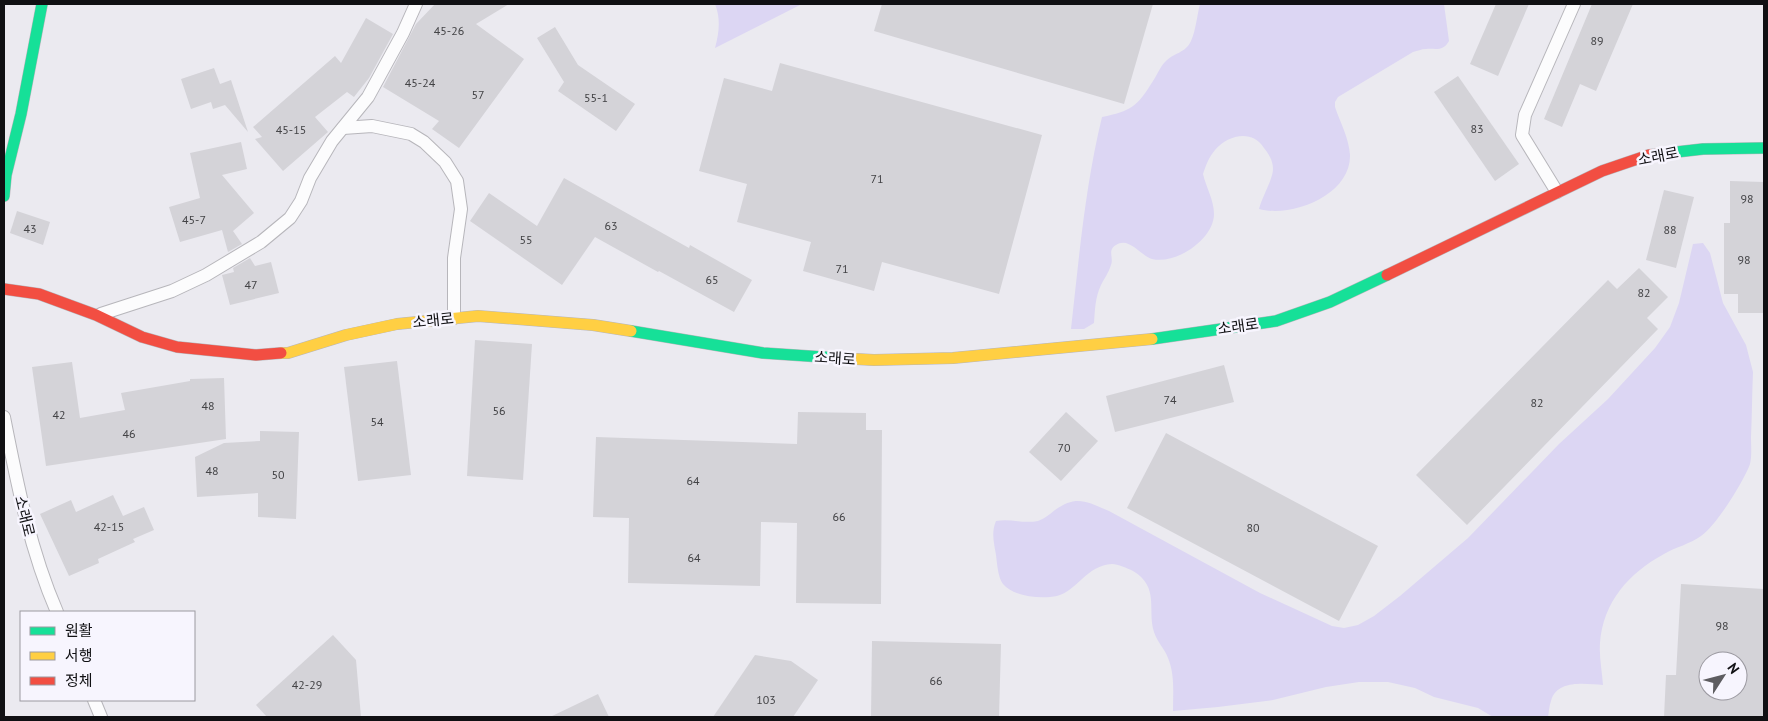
<svg xmlns="http://www.w3.org/2000/svg" width="1768" height="721" font-family="'PT Sans','Noto Sans KR',sans-serif">
	<style>
		.green { fill: #dcd6f3 }
		.building { fill: #d4d3d8; fill-rule: evenodd }
		.lines { fill: none; stroke-linecap: round; stroke-linejoin: round }
		.lane-casing { stroke: #b7b6bb; stroke-width: 14 }
		.fast-casing { stroke: #b7b6bb; stroke-width: 12 }
		.slow-casing { stroke: #b7b6bb; stroke-width: 12 }
		.jam-casing { stroke: #b7b6bb; stroke-width: 12 }
		.lane { stroke: #fcfcfd; stroke-width: 12 }
		.fast { stroke: #16e098; stroke-width: 11 }
		.slow { stroke: #ffcf43; stroke-width: 11 }
		.jam { stroke: #f24e42; stroke-width: 11 }
		.labels { text-anchor: middle; dominant-baseline: central; stroke-width: 5; stroke-linejoin: round; paint-order: stroke }
		.number-label { font-size: 12px; fill: #424245 }
		.street-label { font-size: 15px; fill: #101013; stroke: #f7f5fe }
	</style>
	<rect width="100%" height="100%" fill="#ebeaf0"/>
	<g class="green">
		<path d="M 715,4 L 802,4 L 715,48 C 719,33 721,19 715,4 Z"/>
		<path d="M 1200,4 L 1444,4 L 1449,41 C 1443,52 1436,48 1426,49 C 1421,49 1418,51 1413,52 L 1338,97 L 1335,102 L 1335,107 C 1340,122 1349,138 1350,155 C 1351,195 1292,218 1259,209 C 1262,197 1273,179 1273,169 C 1273,161 1269,154 1264,148 C 1252,129 1228,135 1215,150 C 1209,157 1206,165 1203,174 C 1206,187 1214,200 1214,214 C 1214,239 1176,265 1152,259 C 1141,256 1129,236 1116,245 C 1107,250 1114,258 1111,265 C 1109,272 1104,279 1101,285 C 1095,298 1095,310 1094,323 L 1084,329 L 1071,329 C 1079,258 1085,187 1102,117 C 1131,111 1137,107 1153,81 C 1157,75 1160,67 1165,62 C 1173,53 1186,53 1191,41 C 1196,30 1197,15 1200,4 Z"/>
		<path d="M 1703,243 L 1710,253 L 1723,303 L 1746,345 L 1753,372 C 1752,394 1752,416 1751,437 C 1751,445 1752,456 1750,464 C 1744,481 1716,526 1701,536 C 1690,544 1676,547 1664,554 C 1629,573 1603,602 1600,643 C 1599,657 1602,671 1603,685 C 1586,684 1557,679 1551,701 C 1549,706 1549,712 1548,717 L 1493,717 L 1478,708 L 1434,697 L 1415,688 L 1388,682 L 1359,682 L 1326,687 L 1273,700 L 1218,707 L 1173,711 C 1173,693 1175,675 1168,658 C 1165,649 1157,642 1154,632 C 1147,610 1160,587 1133,571 C 1127,568 1118,564 1112,564 C 1087,565 1077,591 1057,596 C 1041,599 1014,597 1003,584 C 998,578 997,563 996,555 C 994,543 991,533 996,521 C 1010,518 1023,524 1038,521 C 1044,519 1050,514 1055,510 C 1076,495 1086,501 1109,511 L 1260,593 L 1332,626 L 1344,628 L 1358,625 L 1374,616 L 1400,596 L 1468,538 L 1559,444 L 1608,399 L 1655,348 L 1670,327 L 1679,303 L 1693,244 Z"/>
	</g>
	<g class="building">
		<polygon points="435,4 509,4 476,24 524,59 459,148 432,129 439,121 383,87 416,24"/>
		<polygon points="882,4 1153,4 1124,104 874,31"/>
		<polygon points="1496,4 1529,4 1498,76 1470,64"/>
		<polygon points="1592,4 1633,4 1596,91 1580,84 1562,127 1544,119"/>
		<polygon points="366,18 393,34 369,78 354,97 347,92 315,117 328,132 283,171 255,139 262,137 253,127 335,56 341,63"/>
		<polygon points="555,27 578,65 635,104 616,131 558,91 564,82 537,38"/>
		<polygon points="780,63 1042,135 999,294 882,262 874,291 803,271 811,242 737,222 747,184 699,171 724,78 772,91"/>
		<polygon points="214,68 220,84 231,80 248,132 225,105 213,109 211,102 191,109 181,79"/>
		<polygon points="1458,76 1519,164 1495,181 1434,92"/>
		<polygon points="241,142 247,169 222,175 254,213 233,231 242,244 228,252 222,230 180,242 169,207 200,198 190,153"/>
		<polygon points="564,178 689,248 690,245 752,280 734,312 659,271 658,272 595,237 562,285 470,221 489,193 537,226"/>
		<polygon points="1730,181 1764,182 1764,313 1738,313 1738,294 1724,294 1724,223 1730,223"/>
		<polygon points="1664,190 1694,197 1676,268 1646,260"/>
		<polygon points="17,211 50,222 43,245 10,233"/>
		<polygon points="250,258 255,266 271,262 279,293 230,305 222,275 234,272 233,268"/>
		<polygon points="1639,268 1668,297 1647,318 1658,329 1467,525 1416,475 1608,280 1617,289"/>
		<polygon points="475,340 532,344 523,480 467,476"/>
		<polygon points="397,361 411,475 358,481 344,367"/>
		<polygon points="72,362 80,418 125,410 121,393 190,381 190,379 224,378 226,439 46,466 32,367"/>
		<polygon points="1224,365 1234,402 1115,432 1106,396"/>
		<polygon points="798,412 866,413 866,430 882,430 881,604 796,603 797,523 761,522 760,586 628,583 629,518 593,517 596,437 797,444"/>
		<polygon points="1066,412 1098,441 1061,481 1029,452"/>
		<polygon points="260,431 299,432 296,519 258,517 258,493 197,497 195,457 224,443 260,441"/>
		<polygon points="1166,433 1378,546 1339,621 1127,508"/>
		<polygon points="113,495 123,516 144,507 154,530 133,539 135,542 98,559 99,563 69,576 40,514 71,500 76,512"/>
		<path d="M 1681,584 L 1764,589 L 1764,717 L 1664,717 L 1666,675 L 1676,675 ZM 1708,661 L 1738,661 L 1738,691 L 1708,691 Z"/>
		<polygon points="333,635 356,660 361,717 267,717 256,705"/>
		<polygon points="872,641 1001,644 999,717 871,717"/>
		<polygon points="755,655 791,661 818,680 793,717 713,717"/>
		<polygon points="598,694 609,717 550,717"/>
	</g>
	<g class="lines">
		<defs>
			<g id="lane">
				<polyline points="343,128 372,126 411,134 424,142 445,162 457,181 461,209 454,258 454,318"/>
				<polyline points="1557,192 1522,135 1525,115 1574,4"/>
				<polyline points="101,314 172,291 206,275 261,242 290,218 301,201 310,178 332,141 368,97 403,33 416,4"/>
				<path d="M 4,417 C 17,483 30,550 57,612"/>
				<polyline points="94,700 101,717"/>
			</g>
			<g id="fast">
				<polyline points="1659,154 1703,149 1764,148"/>
				<polyline points="4,196 6,175 21,114 42,4"/>
				<polyline points="631,331 763,353 838,358"/>
				<polyline points="1152,339 1276,321 1330,302 1387,275"/>
			</g>
			<g id="slow">
				<polyline points="281,353 288,353 346,335 397,324 478,316 593,325 631,331"/>
				<polyline points="838,358 874,360 953,358 1152,339"/>
			</g>
			<g id="jam">
				<polyline points="1387,275 1602,171 1649,155 1659,154"/>
				<polyline points="4,289 39,294 96,315 142,337 177,347 256,355 281,353"/>
			</g>
		</defs>
		<use href="#lane" class="lane-casing"/>
		<use href="#fast" class="fast-casing"/>
		<use href="#slow" class="slow-casing"/>
		<use href="#jam" class="jam-casing"/>
		<use href="#lane" class="lane"/>
		<use href="#fast" class="fast"/>
		<use href="#slow" class="slow"/>
		<use href="#jam" class="jam"/>
	</g>
	<g class="labels">
		<g class="number-label">
			<text x="449" y="30">45-26</text>
			<text x="1597" y="40">89</text>
			<text x="420" y="82">45-24</text>
			<text x="478" y="94">57</text>
			<text x="596" y="97">55-1</text>
			<text x="1477" y="128">83</text>
			<text x="291" y="129">45-15</text>
			<text x="877" y="178">71</text>
			<text x="1747" y="198">98</text>
			<text x="194" y="219">45-7</text>
			<text x="611" y="225">63</text>
			<text x="30" y="228">43</text>
			<text x="1670" y="229">88</text>
			<text x="526" y="239">55</text>
			<text x="1744" y="259">98</text>
			<text x="842" y="268">71</text>
			<text x="712" y="279">65</text>
			<text x="251" y="284">47</text>
			<text x="1644" y="292">82</text>
			<text x="1170" y="399">74</text>
			<text x="1537" y="402">82</text>
			<text x="208" y="405">48</text>
			<text x="499" y="410">56</text>
			<text x="59" y="414">42</text>
			<text x="377" y="421">54</text>
			<text x="129" y="433">46</text>
			<text x="1064" y="447">70</text>
			<text x="212" y="470">48</text>
			<text x="278" y="474">50</text>
			<text x="693" y="480">64</text>
			<text x="839" y="516">66</text>
			<text x="109" y="526">42-15</text>
			<text x="1253" y="527">80</text>
			<text x="694" y="557">64</text>
			<text x="1722" y="625">98</text>
			<text x="936" y="680">66</text>
			<text x="307" y="684">42-29</text>
			<text x="766" y="699">103</text>
		</g>
		<g class="street-label">
			<text transform="translate(1658 156) rotate(-11)">소래로</text>
			<text transform="translate(433 320) rotate(-6)">소래로</text>
			<text transform="translate(1238 326) rotate(-8)">소래로</text>
			<text transform="translate(835 358) rotate(4)">소래로</text>
			<text transform="translate(25 516) rotate(76)">소래로</text>
		</g>
	</g>
	<rect width="1768" height="721" fill="none" stroke="#101013" stroke-width="10"/>
	<rect x="20" y="611" width="175" height="90" fill="#f7f5fe" stroke="#9b99a0"/>
	<rect x="30" y="627" width="25" height="8" fill="#16e098" stroke="#9b99a0"/>
	<text x="65" y="636" font-size="15" fill="#101013">원활</text>
	<rect x="30" y="652" width="25" height="8" fill="#ffcf43" stroke="#9b99a0"/>
	<text x="65" y="661" font-size="15" fill="#101013">서행</text>
	<rect x="30" y="677" width="25" height="8" fill="#f24e42" stroke="#9b99a0"/>
	<text x="65" y="686" font-size="15" fill="#101013">정체</text>
	<g transform="translate(1723 676) rotate(54)"><circle r="24" fill="#f7f5fe" stroke="#9b99a0"/>
	<path d="M0-4L9 19L0 12L-9 19Z" fill="#5d5c60"/>
	<text y="-8" font-size="14" font-weight="bold" text-anchor="middle" fill="#101013">N</text>
	</g>
</svg>
